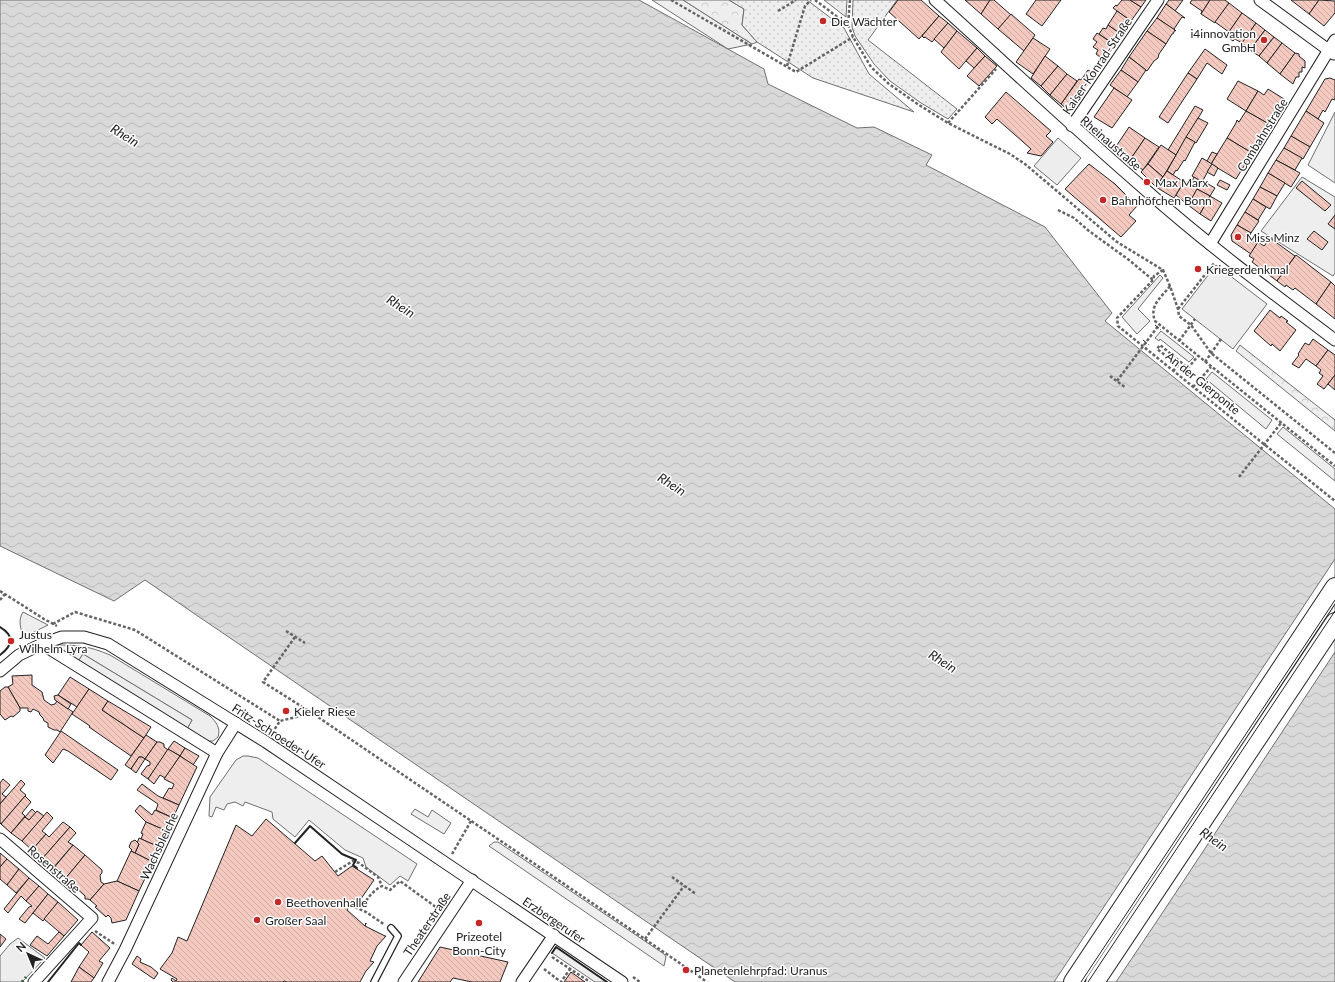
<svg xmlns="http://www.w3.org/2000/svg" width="1335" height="982" font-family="Lato,sans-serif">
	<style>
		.grass { fill: #eee; stroke: #6f6f6f }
		.forest { fill: url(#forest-crowns); stroke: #6f6f6f }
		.park { fill: url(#park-dots); stroke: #6f6f6f }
		.parking { fill: #ededed; stroke: #6f6f6f }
		.water { fill: url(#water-waves); stroke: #6f6f6f }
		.pier { fill: #fff; stroke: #6f6f6f }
		.building { fill: url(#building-back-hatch); stroke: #222 }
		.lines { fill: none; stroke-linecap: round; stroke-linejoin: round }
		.service-casing { stroke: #222; stroke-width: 8 }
		.minor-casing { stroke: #222; stroke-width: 13 }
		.primary-casing { stroke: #222; stroke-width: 20 }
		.path { stroke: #646464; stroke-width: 2.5; stroke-dasharray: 3 2; stroke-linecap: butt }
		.service { stroke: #fff; stroke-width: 5.5 }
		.minor { stroke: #fff; stroke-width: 11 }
		.primary { stroke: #fff; stroke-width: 18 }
		.tram { stroke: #222; stroke-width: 1 }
		.hedge { stroke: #2f5e38; stroke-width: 3; stroke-dasharray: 2 3; stroke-linecap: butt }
		.fence { stroke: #222; stroke-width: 1; stroke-dasharray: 5 2; stroke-linecap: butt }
		.wall { stroke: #222; stroke-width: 2 }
		.poi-dot { fill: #c62828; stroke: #fff; stroke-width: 1.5 }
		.labels { text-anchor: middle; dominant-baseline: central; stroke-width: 3; stroke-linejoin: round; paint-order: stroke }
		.poi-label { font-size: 12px; fill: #222; stroke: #fff; text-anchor: start }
		.street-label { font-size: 12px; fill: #222; stroke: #fff }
		.water-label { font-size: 13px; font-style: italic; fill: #222; stroke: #fff }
	</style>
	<defs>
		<pattern id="forest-crowns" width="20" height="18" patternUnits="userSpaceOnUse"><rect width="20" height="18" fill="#eee"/><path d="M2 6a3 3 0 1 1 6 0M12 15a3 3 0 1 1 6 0" fill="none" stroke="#ccc"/></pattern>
		<pattern id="park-dots" width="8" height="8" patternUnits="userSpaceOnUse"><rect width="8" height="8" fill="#eee"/><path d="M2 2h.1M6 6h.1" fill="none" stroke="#ccc" stroke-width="1.8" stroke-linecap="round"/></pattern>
		<pattern id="water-waves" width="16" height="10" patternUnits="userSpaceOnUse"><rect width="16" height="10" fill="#d9d9d9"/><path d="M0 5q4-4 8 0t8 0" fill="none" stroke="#bababa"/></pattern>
		<pattern id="building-back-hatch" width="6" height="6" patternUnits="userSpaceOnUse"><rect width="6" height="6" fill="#f3c9c0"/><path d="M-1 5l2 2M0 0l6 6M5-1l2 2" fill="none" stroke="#d0aca5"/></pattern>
	</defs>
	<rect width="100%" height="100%" fill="#fff"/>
	<g class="grass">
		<polygon points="652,0 683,0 752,44 728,49"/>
		<polygon points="1335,112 1335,183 1308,165"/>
		<polygon points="1302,177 1335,197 1335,273 1333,276 1261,231"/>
		<polygon points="1160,275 1163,278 1138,309 1150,321 1137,334 1122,317"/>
		<polygon points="1161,331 1194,357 1189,362 1160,339 1159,341 1155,338"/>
		<polygon points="1212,372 1272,420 1266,429 1206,379"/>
		<polygon points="1283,427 1335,469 1335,481 1277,434"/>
		<path d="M 23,612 L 48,625 L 24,637 C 20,628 18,620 23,612 Z"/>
		<path d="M 56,645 C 78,645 89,646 110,655 L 210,716 C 216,722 221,728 218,737 L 213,741 L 208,741 L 187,729 L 192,720 L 83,654 L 77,663 L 54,646 Z"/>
		<polygon points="248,756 258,758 417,864 408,881 400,876 390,885 366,867 363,858 345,850 309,820 295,837 273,819 272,812 245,802 243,806 235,802 227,804 224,810 216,807 212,817 209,816 210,797 236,760 243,756"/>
		<polygon points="415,809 428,817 432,810 451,823 444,834 411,814"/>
		<polygon points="494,842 498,842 664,954 666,957 664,966 489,846"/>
		<polygon points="556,947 607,982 595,982 552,953"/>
	</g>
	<g class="forest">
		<polygon points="683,0 729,0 744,9 742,25 757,42 752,44"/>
		<polygon points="1240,345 1335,420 1335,431 1236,351"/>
	</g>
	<g class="park">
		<polygon points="729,0 807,0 844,28 869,74 914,112 813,78 757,42 742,25 744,9"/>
		<polygon points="824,0 847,0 846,17"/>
		<polygon points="853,0 897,0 868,40 957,109 948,119 921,103 890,81 874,64 855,36 852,27"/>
	</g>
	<g class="parking">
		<polygon points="1058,138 1081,158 1057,185 1034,166"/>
		<polygon points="1216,265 1267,304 1233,349 1182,309"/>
		<polygon points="83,654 192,720 187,729 77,663"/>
		<polygon points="18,938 45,958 22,982 0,982 0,956 10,944"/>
	</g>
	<polygon class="water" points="0,0 639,0 764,69 768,84 857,128 874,127 932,155 926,165 1045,227 1112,313 1105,321 1335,509 1335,982 735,982 145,580 114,601 0,546"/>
	<polygon class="pier" points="1335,559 1335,652 1161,915 1116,982 1054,982"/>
	<g class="building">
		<polygon points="898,0 921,0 939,16 919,39 889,12"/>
		<polygon points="965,0 990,0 981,14"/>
		<polygon points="990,0 994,0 1011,15 998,29 981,14"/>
		<polygon points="1036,0 1061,0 1042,26 1026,14"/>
		<polygon points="1122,0 1130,0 1141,7 1131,21 1113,8 1116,5 1117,6"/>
		<polygon points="1130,0 1146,0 1141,7"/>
		<polygon points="1169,0 1183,0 1175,11 1166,4"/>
		<polygon points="1192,0 1210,0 1201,14 1202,11 1190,3"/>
		<polygon points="1210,0 1225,0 1229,3 1215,23 1201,14"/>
		<polygon points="1291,0 1319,0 1309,14"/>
		<polygon points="1319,0 1335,1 1335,13 1324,26 1309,14"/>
		<polygon points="1229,3 1242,13 1229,32 1215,22"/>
		<polygon points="1166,4 1185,18 1182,17 1174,29 1176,31 1157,18"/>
		<polygon points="1117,11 1131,21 1122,35 1108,25"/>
		<polygon points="1242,13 1256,23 1242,43 1235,39 1233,41 1226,36"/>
		<polygon points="1011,14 1035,35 1024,51 998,29"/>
		<polygon points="939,16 948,23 932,42 925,37 924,38 922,36"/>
		<polygon points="1157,18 1175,30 1173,34 1172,34 1166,44 1147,31"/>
		<polygon points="948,23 957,31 944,48 934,39"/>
		<polygon points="1256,23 1265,30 1250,50 1242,43"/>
		<polygon points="1108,25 1122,35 1115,45 1099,34 1103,28 1106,29"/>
		<polygon points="1265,30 1274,37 1259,56 1250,50"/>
		<polygon points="957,31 977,48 959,69 941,52"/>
		<polygon points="1147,31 1166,44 1159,54 1158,58 1154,61 1147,71 1129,57"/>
		<polygon points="1097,33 1115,45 1104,60 1096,54 1098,50 1093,47 1097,42 1093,39"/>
		<polygon points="1274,37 1282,43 1267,63 1259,56"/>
		<polygon points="1033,38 1050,49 1033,74 1016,62"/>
		<polygon points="1282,43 1295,53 1280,74 1267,63"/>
		<polygon points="977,48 985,56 974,68 966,61"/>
		<polygon points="1205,49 1227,65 1222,74 1207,63 1197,79 1188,73"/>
		<polygon points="1295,53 1299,54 1299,56 1305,61 1305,68 1302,67 1302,72 1299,72 1299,77 1296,77 1293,84 1280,74"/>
		<polygon points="985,56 997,66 979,86 967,76"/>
		<polygon points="1045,56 1058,66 1041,86 1031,78"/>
		<polygon points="1129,57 1146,70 1138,82 1121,70"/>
		<polygon points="1058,66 1067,74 1050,95 1041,86"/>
		<polygon points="1088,70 1095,74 1071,108 1067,109 1061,104 1079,79 1081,80"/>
		<polygon points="1121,70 1138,82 1127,97 1110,85"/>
		<polygon points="1188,73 1197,79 1168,123 1159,117"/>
		<polygon points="1067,74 1077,81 1061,104 1050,95"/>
		<polygon points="1330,78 1335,80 1335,100 1332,99 1325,112 1323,110 1318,119 1306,111 1325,79"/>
		<polygon points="1238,81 1258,91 1246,111 1227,99"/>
		<polygon points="1114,88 1132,100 1112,128 1094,117"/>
		<polygon points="1268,89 1284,99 1269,124 1246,111 1258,91 1264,95"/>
		<polygon points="1006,92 1051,131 1046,136 1053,142 1041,156 1027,153 1031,149 997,119 992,124 985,117"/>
		<polygon points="1195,106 1203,110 1176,155 1168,150"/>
		<polygon points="1246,111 1269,124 1252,153 1227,138 1236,123 1237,120 1239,122"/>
		<polygon points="1306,111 1324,123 1310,147 1291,136"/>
		<polygon points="1198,118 1208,123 1196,143 1186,137"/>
		<polygon points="1129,127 1145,138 1130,160 1115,148"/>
		<polygon points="1291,136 1310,147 1303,159 1284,148"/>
		<polygon points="1186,137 1195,142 1185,161 1184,160 1177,171 1176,170 1173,175 1167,171"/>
		<polygon points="1145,138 1159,147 1143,170 1130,160"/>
		<polygon points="1227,138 1252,153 1236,179 1211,164"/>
		<polygon points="1161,145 1176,155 1163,177 1148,164"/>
		<polygon points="1284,148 1302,158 1295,170 1276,160"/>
		<polygon points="1212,152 1217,154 1211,164 1207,161"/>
		<polygon points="1202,158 1212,164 1202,182 1192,176"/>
		<polygon points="1276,160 1300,173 1291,187 1268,173"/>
		<polygon points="1089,164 1115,184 1137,206 1129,215 1136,221 1121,237 1065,189"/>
		<polygon points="1148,164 1163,177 1156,187 1141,172"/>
		<polygon points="1212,164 1218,168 1214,176 1207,172"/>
		<polygon points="1167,171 1184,182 1174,198 1156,187"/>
		<polygon points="1268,173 1285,183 1277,196 1260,187"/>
		<polygon points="1194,177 1202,182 1188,205 1176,195 1184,182 1190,184"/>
		<polygon points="1220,180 1230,185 1227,190 1217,185"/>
		<polygon points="1203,181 1215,188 1210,196 1197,189"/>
		<polygon points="1302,181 1331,205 1325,211 1296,188"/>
		<polygon points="1260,187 1277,196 1270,209 1253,199"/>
		<polygon points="1197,189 1210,196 1200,214 1188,205"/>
		<polygon points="1210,196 1222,203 1211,221 1200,214"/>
		<polygon points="1253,199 1266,207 1258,220 1245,212"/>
		<polygon points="1245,212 1259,221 1251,233 1237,225"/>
		<polygon points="1335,215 1335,229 1328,224"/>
		<polygon points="1237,225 1251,233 1248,239 1257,244 1251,254 1232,241 1231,235"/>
		<polygon points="1314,231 1328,242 1322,250 1307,239"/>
		<polygon points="1270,238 1295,256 1277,281 1252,262 1254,259 1249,256 1258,242 1264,246"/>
		<polygon points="1296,255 1331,282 1316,304 1295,288 1293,290 1286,285 1285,287 1277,281"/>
		<polygon points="1331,282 1335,286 1335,319 1316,304"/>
		<polygon points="1270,310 1280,318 1281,316 1288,321 1286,322 1296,330 1280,351 1272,344 1271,346 1254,331"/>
		<polygon points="1313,339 1328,350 1316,366 1306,359 1299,368 1292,364 1299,355 1298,354 1305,343 1309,345"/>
		<polygon points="1328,350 1335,355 1335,375 1324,389 1317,384 1323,376 1319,373 1321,370 1316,366"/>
		<polygon points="1335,375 1335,390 1328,384"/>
		<polygon points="32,675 32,685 42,692 44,700 51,705 55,704 57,701 73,712 60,732 57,730 54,730 48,727 48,723 44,721 43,718 40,715 39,712 33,709 31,712 28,711 28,708 20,708 8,687 13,684 12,676"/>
		<polygon points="70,677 89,689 77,707 58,695"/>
		<polygon points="5,687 8,687 20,708 20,711 13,717 11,716 5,720 0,714 0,691"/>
		<polygon points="89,689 108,701 102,710 144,738 131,756 89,727 90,726 72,714"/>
		<polygon points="58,695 71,704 68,709 55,700 54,696"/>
		<polygon points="108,701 151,727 144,738 102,710"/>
		<polygon points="61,731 118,770 111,780 68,751 63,749 53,763 45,755"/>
		<polygon points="146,735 157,742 145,759 142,757 139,757 131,769 125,765"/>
		<polygon points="174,741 185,748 180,756 168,749"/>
		<polygon points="157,742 160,742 164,744 164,747 168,750 148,779 141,774 147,766 150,765 150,762 145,759"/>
		<polygon points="185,748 199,756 193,765 180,756"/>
		<polygon points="168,749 180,756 165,778 160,775 154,784 148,779"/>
		<polygon points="180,756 197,767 179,805 163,798 169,788 172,789 174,784 164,779"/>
		<polygon points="139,757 142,757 145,759 136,773 131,769"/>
		<polygon points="3,779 10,785 2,794 6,797 0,804 0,783"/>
		<polygon points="21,780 25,784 20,790 26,795 1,824 0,823 0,804"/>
		<polygon points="142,784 158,796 179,805 173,818 156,810 158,804 137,790"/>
		<polygon points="25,796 31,802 22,813 25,816 11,833 1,824"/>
		<polygon points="140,805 152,815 155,810 173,818 167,831 146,822 135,811"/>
		<polygon points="32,809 36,813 29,820 25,817"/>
		<polygon points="37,811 44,816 22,841 11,833 25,817 29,820"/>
		<polygon points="47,812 53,818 42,831 46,834 32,850 22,841"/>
		<polygon points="266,819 315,861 322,856 338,876 352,866 374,880 358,903 353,900 347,910 365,926 366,923 365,926 385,936 386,936 377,946 370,961 374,962 366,971 360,982 287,982 284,981 283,982 173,982 171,980 172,978 176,981 177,979 160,969 172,953 178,937 187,941 236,825 252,836"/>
		<polygon points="63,822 70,827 42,859 32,850 46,834 49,837"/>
		<polygon points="146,822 167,831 159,847 141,839 143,834 141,833"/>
		<polygon points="70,827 76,833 68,842 73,845 53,868 42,859"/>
		<polygon points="139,838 159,847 153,862 135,853 139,844 137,843"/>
		<polygon points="135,840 139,844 135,853 131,851 132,850 129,847 131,842"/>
		<polygon points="73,845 85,855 65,879 59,873 57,875 52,870"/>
		<polygon points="131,851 153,862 139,891 117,881"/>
		<polygon points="0,853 7,859 0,867"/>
		<polygon points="85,855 102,870 102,873 100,875 101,882 104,884 90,900 88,899 85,899 85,896 72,884 68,885 68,881 65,879"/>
		<polygon points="7,859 19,869 7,885 0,879 0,867"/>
		<polygon points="19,869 29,878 16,893 7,885"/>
		<polygon points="29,878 39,886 26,901 21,896 8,913 4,909"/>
		<polygon points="117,881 139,891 126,920 112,923 111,918 108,915 106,917 95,907 97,906 90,900 104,884"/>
		<polygon points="39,886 48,894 25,923 19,919 29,907 32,906 26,901"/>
		<polygon points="48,894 58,902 43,921 33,913"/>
		<polygon points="58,902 78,920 64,936 44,919"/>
		<polygon points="59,932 64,936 47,956 30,945 37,936 48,944"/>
		<polygon points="92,932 110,948 99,961 103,963 94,978 79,967 89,952 81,945"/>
		<polygon points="0,934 6,939 0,947"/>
		<polygon points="440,947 508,962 500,982 472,982 453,978 450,982 418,982"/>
		<polygon points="137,956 141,959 140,962 151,967 158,973 154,979 132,964"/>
		<polygon points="79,967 94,978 91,982 71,982"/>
		<polygon points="571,972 585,982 564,982"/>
	</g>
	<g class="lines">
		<defs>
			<polyline id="service" points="374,982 398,936 391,928"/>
			<g id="minor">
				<path d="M 935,0 C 1006,64 1076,130 1148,192 C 1208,245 1271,292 1335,340"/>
				<polyline points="1260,0 1334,54"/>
				<polyline points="1072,126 1158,0"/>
				<polyline points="1210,244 1335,40"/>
				<polyline points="42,644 217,753"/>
				<polyline points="0,671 19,655 42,644 62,637 84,637 108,644 266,742 622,982"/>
				<polyline points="0,839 92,918 34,982"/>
				<polyline points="108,982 125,950 217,753 236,723"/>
				<polyline points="404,982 472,880"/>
				<polyline points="522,982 554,935"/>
			</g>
			<g id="primary">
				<polyline points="1073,982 1335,587"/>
				<polyline points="1095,982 1335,622"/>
			</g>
		</defs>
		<use href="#service" class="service-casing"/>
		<use href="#minor" class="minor-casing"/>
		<use href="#primary" class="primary-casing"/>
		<g class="path">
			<polyline points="671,0 796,72 853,37"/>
			<polyline points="815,0 848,25"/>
			<polyline points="850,0 848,25 853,37 871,67 889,84 919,105 948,123 1010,154 1025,164 1117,242 1163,270 1170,286 1178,309 1179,316 1191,325 1211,353 1335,453"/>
			<polyline points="778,11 796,0"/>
			<polyline points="787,66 805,6 811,0"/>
			<polyline points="948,123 996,69"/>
			<polyline points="1058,210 1074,218 1089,231 1129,260 1153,280"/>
			<polyline points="1163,270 1154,276 1153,280 1117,318 1118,326 1265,445 1335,501"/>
			<path d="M 1170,286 C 1161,298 1149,305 1155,321 L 1335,466"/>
			<polyline points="1178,309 1215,262"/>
			<polyline points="1179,341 1195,319"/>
			<polyline points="1205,362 1221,339"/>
			<polyline points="1173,371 1178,365 1157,349 1160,345 1188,368 1198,356"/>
			<polyline points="1110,376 1126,388"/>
			<polyline points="1117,381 1159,325"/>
			<polyline points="1193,387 1211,367"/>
			<polyline points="1239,477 1281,423"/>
			<polyline points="0,591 44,619 57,626"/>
			<polyline points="0,600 5,594"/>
			<polyline points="53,624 75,612 135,630 280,721"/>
			<polyline points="286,631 305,643"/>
			<polyline points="295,637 263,682 312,713"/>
			<path d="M 272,733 L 280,721 L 312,713 C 444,803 576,891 707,982"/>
			<polyline points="452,854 471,821"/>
			<polyline points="335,872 353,861 359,863 378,877 382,886"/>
			<polyline points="672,877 696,894"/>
			<path d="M 350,904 L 355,907 L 363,906 C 368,897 373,891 382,886 L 390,890 L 400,881 L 440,910"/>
			<polyline points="355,907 366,912 385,925"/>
			<polyline points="95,931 116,945"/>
			<polyline points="645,939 684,886"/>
			<polyline points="552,957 590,982"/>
			<polyline points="544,969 561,982 570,969"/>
			<polyline points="633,977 640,982"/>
		</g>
		<use href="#service" class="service"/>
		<use href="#minor" class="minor"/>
		<use href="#primary" class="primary"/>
		<g class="tram">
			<polyline points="1081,982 1335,600"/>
			<polyline points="1088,982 1335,611"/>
		</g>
		<polyline class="hedge" points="22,982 26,977"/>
		<g class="fence">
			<polyline points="1155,325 1161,330"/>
			<polyline points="1143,340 1149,345"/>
		</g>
		<g class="wall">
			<path d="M 0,627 C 15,636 13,645 0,655"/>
			<polyline points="295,843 310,826 342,854 356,860 353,865 357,868"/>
			<polyline points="552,953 556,947 607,982"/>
			<polyline points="48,982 79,943 81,945"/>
		</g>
	</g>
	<g class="poi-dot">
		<circle cx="823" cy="21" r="4"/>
		<circle cx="1264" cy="40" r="4"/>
		<circle cx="1147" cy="182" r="4"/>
		<circle cx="1103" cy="200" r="4"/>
		<circle cx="1238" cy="237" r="4"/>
		<circle cx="1198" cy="269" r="4"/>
		<circle cx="11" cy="641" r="4"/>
		<circle cx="286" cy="711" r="4"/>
		<circle cx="278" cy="902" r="4"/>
		<circle cx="257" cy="920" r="4"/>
		<circle cx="479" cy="923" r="4"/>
		<circle cx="686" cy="970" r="4"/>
	</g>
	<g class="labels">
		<g class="poi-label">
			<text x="831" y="21">Die Wächter</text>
			<text x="1256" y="33" text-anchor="end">i4innovation<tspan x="1256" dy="14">GmbH</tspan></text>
			<text x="1155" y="182">Max Marx</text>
			<text x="1111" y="200">Bahnhöfchen Bonn</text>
			<text x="1246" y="237">Miss Minz</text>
			<text x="1206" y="269">Kriegerdenkmal</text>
			<text x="19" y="634">Justus<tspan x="19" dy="14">Wilhelm Lyra</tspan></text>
			<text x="294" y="711">Kieler Riese</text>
			<text x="286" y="902">Beethovenhalle</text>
			<text x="265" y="920">Großer Saal</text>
			<text x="479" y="936" text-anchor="middle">Prizeotel<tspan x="479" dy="14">Bonn-City</tspan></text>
			<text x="694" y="970">Planetenlehrpfad: Uranus</text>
		</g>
		<g class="street-label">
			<text transform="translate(1097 66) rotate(-56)">Kaiser-Konrad-Straße</text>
			<text transform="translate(1262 135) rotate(-58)">Combahnstraße</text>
			<text transform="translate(1111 143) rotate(41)">Rheinaustraße</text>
			<text transform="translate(1203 383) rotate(39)">An der Gierponte</text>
			<text transform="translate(279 736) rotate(33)">Fritz-Schroeder-Ufer</text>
			<text transform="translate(159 846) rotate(-65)">Wachsbleiche</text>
			<text transform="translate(54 869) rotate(41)">Rosenstraße</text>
			<text transform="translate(554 920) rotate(34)">Erzbergerufer</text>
			<text transform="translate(427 924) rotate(-56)">Theaterstraße</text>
		</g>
		<g class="water-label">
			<text transform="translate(125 135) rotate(32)">Rhein</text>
			<text transform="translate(401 306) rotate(33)">Rhein</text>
			<text transform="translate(672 484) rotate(33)">Rhein</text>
			<text transform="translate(943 661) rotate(33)">Rhein</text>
			<text transform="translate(1214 839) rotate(35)">Rhein</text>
		</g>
	</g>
	<g transform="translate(28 954) rotate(316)" stroke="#ffffff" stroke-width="3" paint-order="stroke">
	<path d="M0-3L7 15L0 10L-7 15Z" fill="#222222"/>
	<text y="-6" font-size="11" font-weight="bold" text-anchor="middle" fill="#222222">N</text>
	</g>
</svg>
